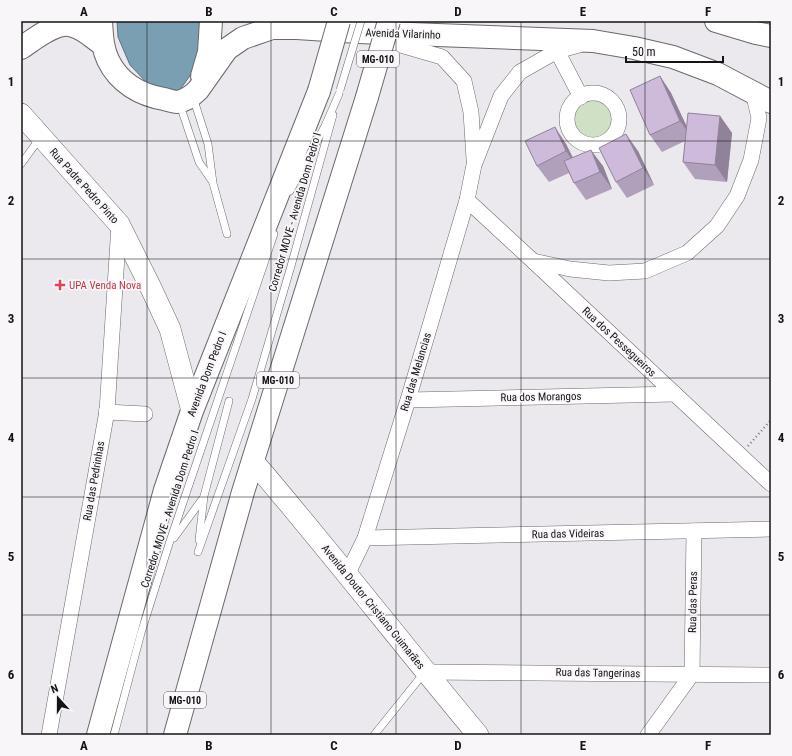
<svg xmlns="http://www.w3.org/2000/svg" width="792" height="756" font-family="'Roboto Condensed',sans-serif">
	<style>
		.green { fill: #cfe0c4 }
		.water { fill: #7a9fb2; stroke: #5b7583 }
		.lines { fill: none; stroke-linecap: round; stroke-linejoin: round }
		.service-casing { stroke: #6b686c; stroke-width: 8 }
		.minor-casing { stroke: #6b686c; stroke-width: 16 }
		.secondary-casing { stroke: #6b686c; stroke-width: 22 }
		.trunk-casing { stroke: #6b686c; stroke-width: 24 }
		.path { stroke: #7b7a7d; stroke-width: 2.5; stroke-dasharray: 1 3; stroke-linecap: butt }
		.service { stroke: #fff; stroke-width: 7 }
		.minor { stroke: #fff; stroke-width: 15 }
		.secondary { stroke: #fff; stroke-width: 21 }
		.trunk { stroke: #fff; stroke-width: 22 }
		.service-bridge-casing { stroke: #6b686c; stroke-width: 8; stroke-linecap: butt }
		.trunk-bridge-casing { stroke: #6b686c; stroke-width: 24; stroke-linecap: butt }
		.service-bridge { stroke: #fff; stroke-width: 7 }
		.trunk-bridge { stroke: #fff; stroke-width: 22 }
		.wall { fill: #b1a0bb }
		.shaded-wall { fill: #908299 }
		.building { fill: #cebada; stroke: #908299 }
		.grid { fill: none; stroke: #141315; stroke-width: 1; stroke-opacity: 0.55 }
		.health-dot { fill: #e0444e; stroke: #f9f6fa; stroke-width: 1.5 }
		.labels { text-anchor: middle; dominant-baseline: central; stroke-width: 3.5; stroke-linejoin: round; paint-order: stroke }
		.shield { fill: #f9f6fa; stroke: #59575a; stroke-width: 1 }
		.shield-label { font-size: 10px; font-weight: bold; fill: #141315 }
		.street-label { font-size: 11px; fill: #141315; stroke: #f9f6fa }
		.health-label { font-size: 11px; fill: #be3a42; stroke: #f9f6fa; text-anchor: start }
		.neatline { fill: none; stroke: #141315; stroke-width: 1.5 }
		.grid-label { font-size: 13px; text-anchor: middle; font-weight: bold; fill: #141315 }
	</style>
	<rect width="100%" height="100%" fill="#ebe9ed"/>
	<circle class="green" cx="593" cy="119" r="20"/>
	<polygon class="water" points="117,21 202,21 199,63 179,91 169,92 149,85 130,65 118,37"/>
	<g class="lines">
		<defs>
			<g id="service">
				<polyline points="193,97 208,144 213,183 227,234"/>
				<polyline points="180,105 199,162 212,181"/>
				<polyline points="21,164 40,138"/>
				<polyline points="290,191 325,126 339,94"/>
				<polyline points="174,538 203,498"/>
				<polyline points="199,540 204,496 229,401"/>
				<polyline points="198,552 252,399 291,266 333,115"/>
				<polyline points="114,735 141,633 169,544 274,234"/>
				<polyline points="374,735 424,673"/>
			</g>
			<g id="minor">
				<polyline points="380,39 442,57 464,81 471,112 474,159"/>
				<polyline points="557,51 581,97"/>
				<circle cx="593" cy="119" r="26"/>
				<polyline points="467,200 533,261 771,484"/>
				<polyline points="533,261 570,269 609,273 645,271 687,253 717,226 737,196 751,160 759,118 753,92"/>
				<polyline points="408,400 675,394"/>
				<polyline points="106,412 145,414"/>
				<polyline points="365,538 771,529"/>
				<polyline points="347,575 365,538 408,400 467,200 474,165 501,96 520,72 557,51 579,45"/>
				<polyline points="425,672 771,675"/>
				<polyline points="692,674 694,531"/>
				<polyline points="49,735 107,411 119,225"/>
				<polyline points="648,735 692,674"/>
			</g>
			<g id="secondary">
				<polyline points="21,114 119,224 150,286 170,329 192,411"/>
				<path d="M 253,461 C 330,551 402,644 478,735"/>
			</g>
			<g id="trunk">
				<path d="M 101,21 C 102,35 102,47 108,60 C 119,83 141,95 164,99 C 168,100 173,102 177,102 C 185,101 192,96 198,90 L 227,49 L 243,38 L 272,28 L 297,28 L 358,32 L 593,41 L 634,48 L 673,57 L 718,74 L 771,102"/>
				<polyline points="716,21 756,33 771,36"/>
				<path d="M 21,48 C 35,39 57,20 73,26 C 84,29 93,38 102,44"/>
				<polyline points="202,76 209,52 211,21"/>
				<polyline points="98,735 165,490 192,411 319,91"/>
				<polyline points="175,735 243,492 367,97"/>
			</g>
		</defs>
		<use href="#service" class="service-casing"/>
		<use href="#minor" class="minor-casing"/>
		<use href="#secondary" class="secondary-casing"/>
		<use href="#trunk" class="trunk-casing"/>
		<polyline class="path" points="748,446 771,420"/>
		<use href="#service" class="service"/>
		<use href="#minor" class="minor"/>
		<use href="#secondary" class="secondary"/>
		<use href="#trunk" class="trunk"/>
		<defs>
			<polyline id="service-bridge" points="340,90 361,21"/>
			<g id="trunk-bridge">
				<polyline points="319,91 339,21"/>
				<polyline points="367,97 389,21"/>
			</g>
		</defs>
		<use href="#service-bridge" class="service-bridge-casing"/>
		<use href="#trunk-bridge" class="trunk-bridge-casing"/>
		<use href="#service-bridge" class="service-bridge"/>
		<use href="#trunk-bridge" class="trunk-bridge"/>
	</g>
	<g class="wall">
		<polygon points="660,76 671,93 687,127 720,116 732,133 727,182 695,179 683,162 685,141 662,152 650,135"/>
		<polygon points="566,144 573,158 603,166 612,189 586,200 574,183 569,173 549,182 537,166"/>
		<polygon points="638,151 654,185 627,198 616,182"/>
	</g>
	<g class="shaded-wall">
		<polygon points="660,76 671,93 692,138 680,121"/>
		<polygon points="720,116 732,133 727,182 715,165"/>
		<polygon points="555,127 566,144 578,168 566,151"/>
		<polygon points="626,134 638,151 654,185 643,168"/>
		<polygon points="591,150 603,166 612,189 600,172"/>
	</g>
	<g class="building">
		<polygon points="660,76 680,121 650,135 630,90"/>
		<polygon points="688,113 720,116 715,165 683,162"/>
		<polygon points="555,127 566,151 537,166 525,141"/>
		<polygon points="626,134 643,168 616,182 599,148"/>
		<polygon points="591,150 600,172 574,183 564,161"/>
	</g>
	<path class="grid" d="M 147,21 L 147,735M 271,21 L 271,735M 396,21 L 396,735M 521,21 L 521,735M 645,21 L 645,735M 21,141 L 771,141M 21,259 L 771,259M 21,378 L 771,378M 21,497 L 771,497M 21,615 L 771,615"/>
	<path class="health-dot" d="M58 279h4v4h4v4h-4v4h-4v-4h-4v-4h4z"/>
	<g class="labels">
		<g class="shield">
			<rect x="357" y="51" width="42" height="16" rx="3"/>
			<rect x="257" y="372" width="42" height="16" rx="3"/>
			<rect x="164" y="692" width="42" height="16" rx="3"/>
		</g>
		<g class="shield-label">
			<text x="378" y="59">MG-010</text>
			<text x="278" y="380">MG-010</text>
			<text x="185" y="700">MG-010</text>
		</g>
		<g class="street-label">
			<text transform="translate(403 34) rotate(2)">Avenida Vilarinho</text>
			<text transform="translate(84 186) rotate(48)">Rua Padre Pedro Pinto</text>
			<text transform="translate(295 212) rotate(-74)">Corredor MOVE - Avenida Dom Pedro I</text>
			<text transform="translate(619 342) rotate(43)">Rua dos Pessegueiros</text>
			<text transform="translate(416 372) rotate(-73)">Rua das Melancias</text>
			<text transform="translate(207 374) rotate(-69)">Avenida Dom Pedro I</text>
			<text transform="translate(541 397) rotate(-1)">Rua dos Morangos</text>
			<text transform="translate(94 481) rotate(-80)">Rua das Pedrinhas</text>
			<text transform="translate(170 509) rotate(-72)">Corredor MOVE - Avenida Dom Pedro I</text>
			<text transform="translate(568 534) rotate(-1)">Rua das Videiras</text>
			<text transform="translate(693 602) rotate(-89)">Rua das Peras</text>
			<text transform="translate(373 607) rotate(51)">Avenida Doutor Cristiano Guimarães</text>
			<text transform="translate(598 673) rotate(1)">Rua das Tangerinas</text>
		</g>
		<g class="health-label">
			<text x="69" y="285">UPA Venda Nova</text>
		</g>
	</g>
	<rect width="792" height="756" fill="none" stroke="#f9f6fa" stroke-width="44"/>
	<g transform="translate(58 698) rotate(339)" stroke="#f9f6fa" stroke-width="3" paint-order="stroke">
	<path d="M0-3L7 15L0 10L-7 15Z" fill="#141315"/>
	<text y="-6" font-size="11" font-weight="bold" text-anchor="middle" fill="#141315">N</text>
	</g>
	<path d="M626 56v6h97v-6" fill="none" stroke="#141315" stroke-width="2"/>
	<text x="632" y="56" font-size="12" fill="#141315" stroke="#f9f6fa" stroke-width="3" paint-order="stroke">50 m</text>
	<rect x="22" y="22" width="748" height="712" class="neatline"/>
	<g class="grid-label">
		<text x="84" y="16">A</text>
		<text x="209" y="16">B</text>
		<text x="334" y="16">C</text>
		<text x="458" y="16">D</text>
		<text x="583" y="16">E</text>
		<text x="708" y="16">F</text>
		<text x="11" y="86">1</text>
		<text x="781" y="86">1</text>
		<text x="11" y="205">2</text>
		<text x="781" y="205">2</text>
		<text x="11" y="323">3</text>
		<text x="781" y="323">3</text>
		<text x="11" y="442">4</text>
		<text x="781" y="442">4</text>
		<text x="11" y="561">5</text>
		<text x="781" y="561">5</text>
		<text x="11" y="679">6</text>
		<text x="781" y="679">6</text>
		<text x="84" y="750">A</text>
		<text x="209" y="750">B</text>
		<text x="334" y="750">C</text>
		<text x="458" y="750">D</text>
		<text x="583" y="750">E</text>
		<text x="708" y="750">F</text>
	</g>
</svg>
